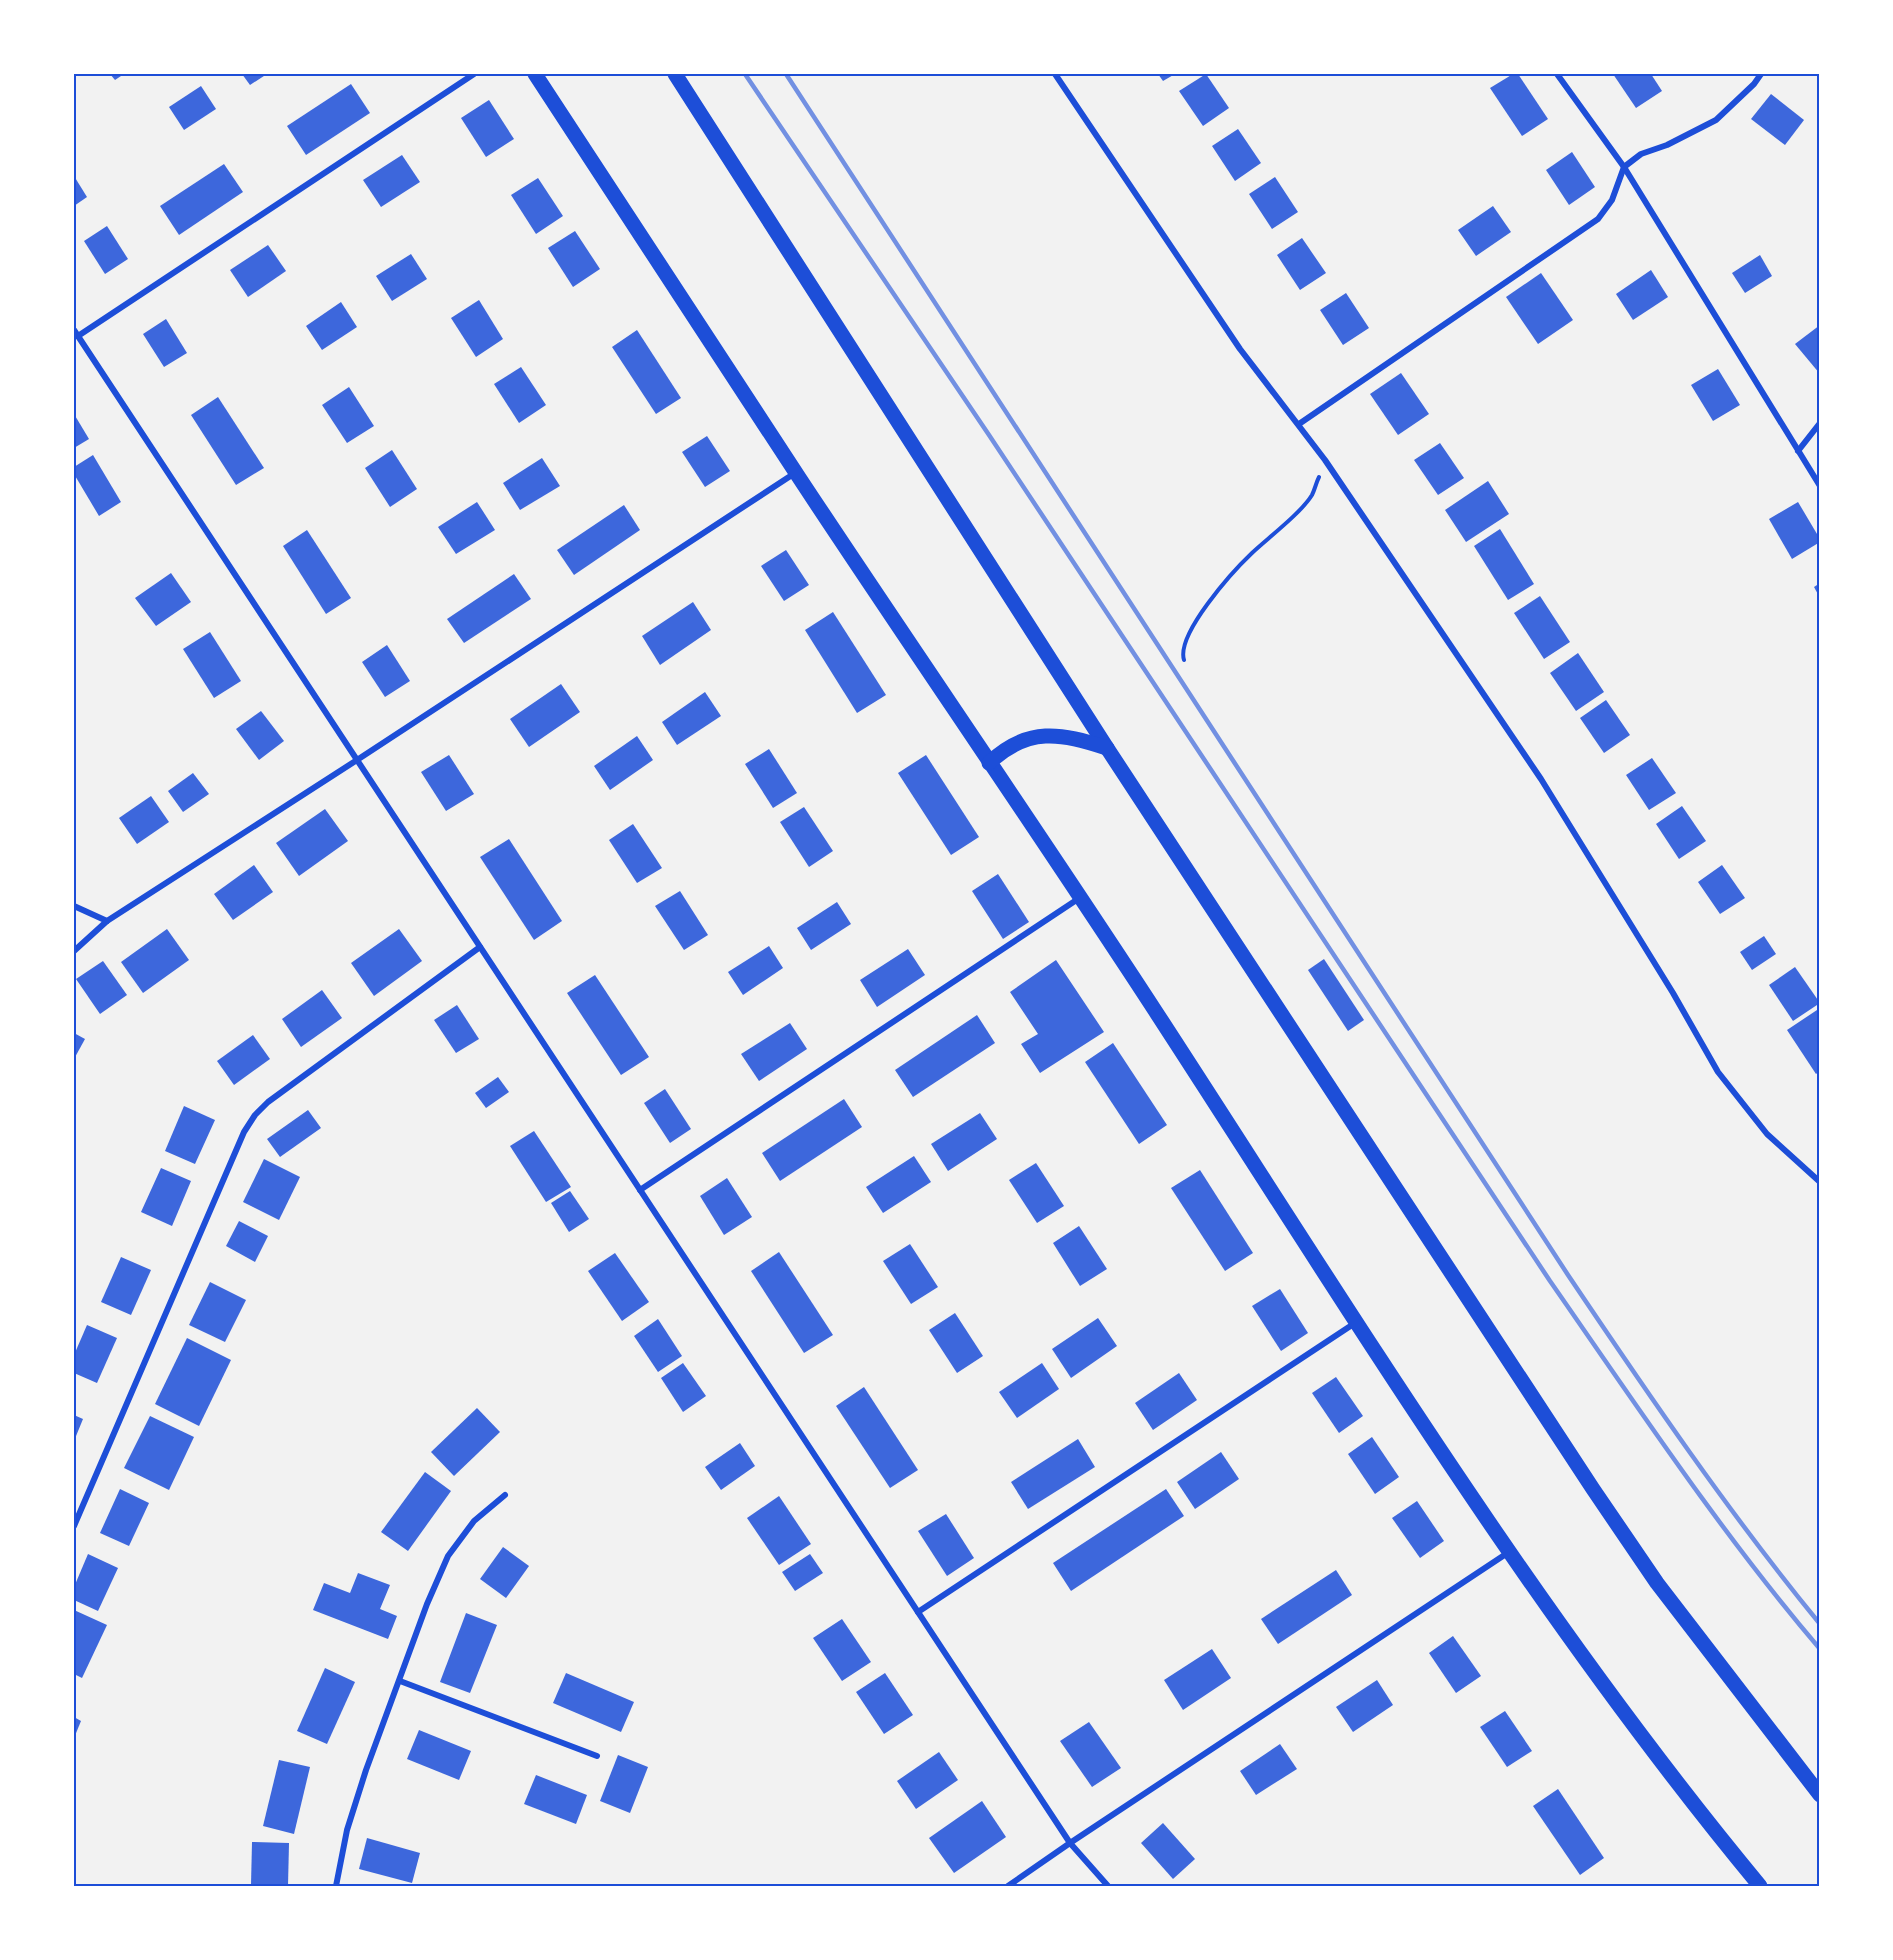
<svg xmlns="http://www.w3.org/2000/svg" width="1893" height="1960" font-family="Lato,sans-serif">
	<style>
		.building { fill: #3d67dc }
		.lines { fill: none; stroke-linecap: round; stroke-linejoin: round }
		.path { stroke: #1d4ed8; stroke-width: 4 }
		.minor { stroke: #1d4ed8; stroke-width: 6 }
		.primary { stroke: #1d4ed8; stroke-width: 15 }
		.rail { stroke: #7290e2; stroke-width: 4.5 }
		.neatline { fill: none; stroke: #1d4ed8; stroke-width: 2 }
	</style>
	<rect width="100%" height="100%" fill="#f2f2f2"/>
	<g class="building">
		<polygon points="110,74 124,74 115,80"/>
		<polygon points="242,74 267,74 250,85"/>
		<polygon points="1158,74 1175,74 1163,81"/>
		<polygon points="1206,74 1229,108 1203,126 1179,91"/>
		<polygon points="1513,74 1518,74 1548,119 1522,136 1490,88"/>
		<polygon points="1613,74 1651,74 1662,91 1636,108"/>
		<polygon points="351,84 370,113 306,155 287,126"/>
		<polygon points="201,86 216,109 184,130 169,107"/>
		<polygon points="1771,94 1804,120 1785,145 1751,119"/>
		<polygon points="489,100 514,139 486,157 461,118"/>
		<polygon points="1238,129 1261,163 1235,181 1212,146"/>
		<polygon points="1572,152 1595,187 1569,205 1546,170"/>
		<polygon points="402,155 420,182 381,207 363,180"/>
		<polygon points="224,164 243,192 179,235 160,206"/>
		<polygon points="74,176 87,197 74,206"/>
		<polygon points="1275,177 1298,212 1272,229 1249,194"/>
		<polygon points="538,178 563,216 536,234 511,195"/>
		<polygon points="1493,206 1511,232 1476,256 1458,230"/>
		<polygon points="107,226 128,259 105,274 84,241"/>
		<polygon points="575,231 600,269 573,287 548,248"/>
		<polygon points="1302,238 1326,273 1300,290 1277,255"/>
		<polygon points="268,245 286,271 248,297 230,270"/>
		<polygon points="411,254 427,279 392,301 376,276"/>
		<polygon points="1760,255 1772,276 1745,293 1732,273"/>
		<polygon points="1651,270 1668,297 1633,320 1616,294"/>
		<polygon points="1541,273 1573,320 1538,344 1506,297"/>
		<polygon points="1346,293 1369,328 1343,345 1320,310"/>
		<polygon points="479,300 503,339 476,357 451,318"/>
		<polygon points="341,302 357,327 322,350 306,326"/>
		<polygon points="166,319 187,353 164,367 143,334"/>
		<polygon points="1820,325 1820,374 1795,344"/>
		<polygon points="637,330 681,398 656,414 612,347"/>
		<polygon points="521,367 546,405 519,423 494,384"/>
		<polygon points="1718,369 1740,405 1713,421 1691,385"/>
		<polygon points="1401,373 1429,414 1398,435 1370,394"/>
		<polygon points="349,387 374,426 347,443 322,405"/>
		<polygon points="218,397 264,468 236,485 191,415"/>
		<polygon points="74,414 89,439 74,448"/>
		<polygon points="707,436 730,471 705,487 682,452"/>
		<polygon points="1440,443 1464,478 1438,495 1414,460"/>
		<polygon points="392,450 417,489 390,507 365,468"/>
		<polygon points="93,455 121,502 99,516 74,474 74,467"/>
		<polygon points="542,458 560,486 520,510 503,483"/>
		<polygon points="1488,481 1509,514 1466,542 1445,510"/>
		<polygon points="477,502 495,530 456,554 438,527"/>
		<polygon points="1798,502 1820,539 1820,542 1792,559 1769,519"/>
		<polygon points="624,505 640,530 574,575 557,550"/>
		<polygon points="1500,529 1534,584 1508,600 1474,546"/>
		<polygon points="307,530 351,598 326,614 283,546"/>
		<polygon points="786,550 809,585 784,601 761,566"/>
		<polygon points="171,573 191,602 156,626 135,598"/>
		<polygon points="514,574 531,599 464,643 447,619"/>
		<polygon points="1820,583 1820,598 1814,587"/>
		<polygon points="1540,596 1570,642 1544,659 1514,613"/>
		<polygon points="693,602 711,630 660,665 642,636"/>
		<polygon points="833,612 886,695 857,713 805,630"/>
		<polygon points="210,632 241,681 214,698 183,649"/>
		<polygon points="387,645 410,681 385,697 362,662"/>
		<polygon points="1578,653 1604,692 1576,711 1550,673"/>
		<polygon points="561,684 580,712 529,747 510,719"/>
		<polygon points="705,692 721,716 677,745 662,722"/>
		<polygon points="1606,700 1630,735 1604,753 1580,718"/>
		<polygon points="261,711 284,741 259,760 236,729"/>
		<polygon points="637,736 653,760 610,790 594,766"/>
		<polygon points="769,749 797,793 773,808 745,764"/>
		<polygon points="449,755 474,794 446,811 421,772"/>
		<polygon points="926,755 979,837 951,855 898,773"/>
		<polygon points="1652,758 1676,793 1649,810 1626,775"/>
		<polygon points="193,773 209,794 183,812 168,791"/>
		<polygon points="151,796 169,822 137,844 119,818"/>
		<polygon points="1682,806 1706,841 1679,859 1656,824"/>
		<polygon points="804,807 833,851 809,867 780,822"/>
		<polygon points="325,809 348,841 299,876 276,843"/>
		<polygon points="633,824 662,868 637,883 609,840"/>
		<polygon points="509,839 562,921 534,940 480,857"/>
		<polygon points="254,865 273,892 233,920 214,894"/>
		<polygon points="1722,865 1745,898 1720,914 1698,882"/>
		<polygon points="998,874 1029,922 1003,939 972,891"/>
		<polygon points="680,891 708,935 684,950 655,906"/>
		<polygon points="837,902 851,924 811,950 797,928"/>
		<polygon points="167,929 189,960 143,993 121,962"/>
		<polygon points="399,929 422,961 374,996 351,963"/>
		<polygon points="1764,936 1776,954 1752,970 1740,952"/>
		<polygon points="769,946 783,968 743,995 728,972"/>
		<polygon points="908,949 925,975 877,1007 860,980"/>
		<polygon points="1324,959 1364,1020 1348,1031 1308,970"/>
		<polygon points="1056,960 1104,1032 1040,1073 1021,1044 1038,1034 1010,992"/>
		<polygon points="103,961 127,995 100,1014 76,979"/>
		<polygon points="1795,967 1820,1003 1793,1021 1769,985"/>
		<polygon points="595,975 649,1057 621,1075 567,993"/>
		<polygon points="322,990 342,1018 301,1047 282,1019"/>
		<polygon points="457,1005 479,1039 456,1053 434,1020"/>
		<polygon points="1820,1008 1820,1071 1816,1074 1787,1030"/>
		<polygon points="977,1015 995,1043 913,1097 895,1070"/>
		<polygon points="790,1023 807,1049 759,1081 741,1054"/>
		<polygon points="74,1033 85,1039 74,1059"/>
		<polygon points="253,1035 270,1059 234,1085 217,1061"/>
		<polygon points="1113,1043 1167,1125 1139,1144 1085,1062"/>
		<polygon points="498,1077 509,1092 486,1108 475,1093"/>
		<polygon points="665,1089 691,1129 670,1143 644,1103"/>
		<polygon points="844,1099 862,1127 780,1181 762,1153"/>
		<polygon points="184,1106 215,1120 195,1164 165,1151"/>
		<polygon points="308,1110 321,1128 280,1157 267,1139"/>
		<polygon points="980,1113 997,1139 948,1171 931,1144"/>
		<polygon points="534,1131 571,1187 546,1202 510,1146"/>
		<polygon points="914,1156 931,1182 883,1213 866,1187"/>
		<polygon points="264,1159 300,1177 279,1220 243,1202"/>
		<polygon points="1036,1163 1064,1206 1037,1223 1009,1180"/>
		<polygon points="161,1168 191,1181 172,1226 141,1212"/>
		<polygon points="1200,1170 1253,1253 1225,1271 1171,1188"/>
		<polygon points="727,1178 752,1217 724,1235 700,1196"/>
		<polygon points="570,1191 589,1219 569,1232 551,1203"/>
		<polygon points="239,1221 268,1236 255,1262 226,1246"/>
		<polygon points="1079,1226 1107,1269 1080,1286 1053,1243"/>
		<polygon points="910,1244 938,1287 911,1304 883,1261"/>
		<polygon points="779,1252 833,1335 804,1353 751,1271"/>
		<polygon points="615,1253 649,1302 622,1321 588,1271"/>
		<polygon points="121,1257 151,1270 131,1315 101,1302"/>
		<polygon points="210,1282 246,1300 225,1342 189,1325"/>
		<polygon points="1280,1289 1308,1333 1281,1351 1252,1306"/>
		<polygon points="955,1313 983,1356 957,1373 929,1330"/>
		<polygon points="1098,1318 1117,1346 1071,1378 1052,1349"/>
		<polygon points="658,1319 682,1356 658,1372 634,1336"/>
		<polygon points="87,1325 117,1338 97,1383 74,1373 74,1355"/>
		<polygon points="187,1338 231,1360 199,1426 155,1404"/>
		<polygon points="683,1363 706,1396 683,1412 661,1378"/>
		<polygon points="1042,1363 1059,1389 1017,1418 999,1392"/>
		<polygon points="1179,1373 1197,1400 1153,1430 1135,1403"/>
		<polygon points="1336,1377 1363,1416 1339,1433 1312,1393"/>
		<polygon points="864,1387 918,1470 890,1488 836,1406"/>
		<polygon points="477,1408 500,1432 454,1476 431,1452"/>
		<polygon points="74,1415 83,1419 74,1441"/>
		<polygon points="150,1416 194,1437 169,1490 124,1468"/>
		<polygon points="1372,1437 1399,1477 1375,1494 1348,1454"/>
		<polygon points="1078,1439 1095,1467 1028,1509 1011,1482"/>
		<polygon points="740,1443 755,1466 721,1490 705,1467"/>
		<polygon points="1221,1452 1239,1479 1195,1509 1177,1482"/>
		<polygon points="425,1472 451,1491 408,1551 381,1532"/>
		<polygon points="120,1489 149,1503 129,1546 100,1533"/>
		<polygon points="1166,1489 1184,1516 1071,1591 1053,1563"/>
		<polygon points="779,1496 811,1544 779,1565 747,1518"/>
		<polygon points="1417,1501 1444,1541 1420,1558 1392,1518"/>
		<polygon points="946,1514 974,1558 947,1576 918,1531"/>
		<polygon points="503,1547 529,1566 506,1598 480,1579"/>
		<polygon points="88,1554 118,1568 98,1611 74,1600 74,1587"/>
		<polygon points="810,1554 823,1573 795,1591 782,1572"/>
		<polygon points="1336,1570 1352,1595 1278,1644 1261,1619"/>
		<polygon points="358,1573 390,1585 380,1609 397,1616 388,1639 313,1610 324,1583 350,1593"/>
		<polygon points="74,1610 107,1625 82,1678 74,1674"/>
		<polygon points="466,1613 497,1625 470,1693 440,1682"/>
		<polygon points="842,1619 871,1662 842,1681 813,1638"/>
		<polygon points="1453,1636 1481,1676 1456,1693 1429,1653"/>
		<polygon points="1212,1649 1231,1678 1183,1710 1164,1680"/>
		<polygon points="325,1668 355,1682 327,1744 297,1731"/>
		<polygon points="566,1673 634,1702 621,1732 553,1703"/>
		<polygon points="885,1673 913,1715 884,1734 856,1692"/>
		<polygon points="1377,1680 1393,1705 1353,1732 1336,1707"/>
		<polygon points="1505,1711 1532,1751 1507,1767 1480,1727"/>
		<polygon points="74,1717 81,1721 74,1738"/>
		<polygon points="1089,1722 1121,1768 1092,1787 1060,1741"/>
		<polygon points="419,1730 471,1751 459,1780 407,1759"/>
		<polygon points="1280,1744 1297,1769 1256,1795 1240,1771"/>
		<polygon points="939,1752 958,1780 916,1809 897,1781"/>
		<polygon points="618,1755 648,1767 630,1813 600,1801"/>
		<polygon points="279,1760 310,1767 294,1834 263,1826"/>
		<polygon points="536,1775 587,1795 576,1824 524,1804"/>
		<polygon points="1558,1789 1604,1858 1580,1875 1533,1806"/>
		<polygon points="982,1801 1006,1837 954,1873 929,1838"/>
		<polygon points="1163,1823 1195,1859 1173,1879 1141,1843"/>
		<polygon points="367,1838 420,1853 412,1883 359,1869"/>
		<polygon points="252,1842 289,1843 288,1886 251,1885"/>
	</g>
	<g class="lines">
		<path class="path" d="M 1184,660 C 1176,634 1233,571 1252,553 C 1268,538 1301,513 1312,495 C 1315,489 1316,483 1319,477"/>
		<g class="minor">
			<polyline points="1055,74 1240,349 1325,460 1541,779 1673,993 1718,1072 1767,1134 1820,1182"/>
			<polyline points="1557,74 1624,167 1820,486"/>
			<polyline points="74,330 1070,1843 1108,1886"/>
			<polyline points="78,336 474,74"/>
			<polyline points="1299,424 1598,219 1612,200 1624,167 1641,154 1667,145 1716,120 1754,84 1761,74"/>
			<polyline points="1798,451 1820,423"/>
			<polyline points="74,906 107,921"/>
			<polyline points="74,951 107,921 357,760 795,473"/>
			<polyline points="640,1190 1081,897"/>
			<polyline points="74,1526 244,1132 255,1115 268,1102 480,947"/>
			<polyline points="918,1612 1355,1323"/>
			<polyline points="400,1681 597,1756"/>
			<polyline points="336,1886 347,1830 366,1770 427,1604 448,1556 474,1521 505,1495"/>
			<polyline points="1008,1886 1070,1843 1509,1552"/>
		</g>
		<g class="primary">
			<path d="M 535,74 C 623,209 711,344 800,479 C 917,656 1038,831 1154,1009 C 1348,1307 1533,1612 1760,1886"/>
			<polyline points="675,74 1107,748 1593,1489 1657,1583 1820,1795"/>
			<path d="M 989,763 C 1028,726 1061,733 1107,748"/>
		</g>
		<g class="rail">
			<path d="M 745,74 L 989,435 L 1550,1281 C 1637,1406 1721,1533 1820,1649"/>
			<path d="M 786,74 L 1568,1275 C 1648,1394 1729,1513 1820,1624"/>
		</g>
	</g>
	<rect width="1893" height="1960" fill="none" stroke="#ffffff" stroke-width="150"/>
	<rect x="75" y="75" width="1743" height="1810" class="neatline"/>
</svg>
